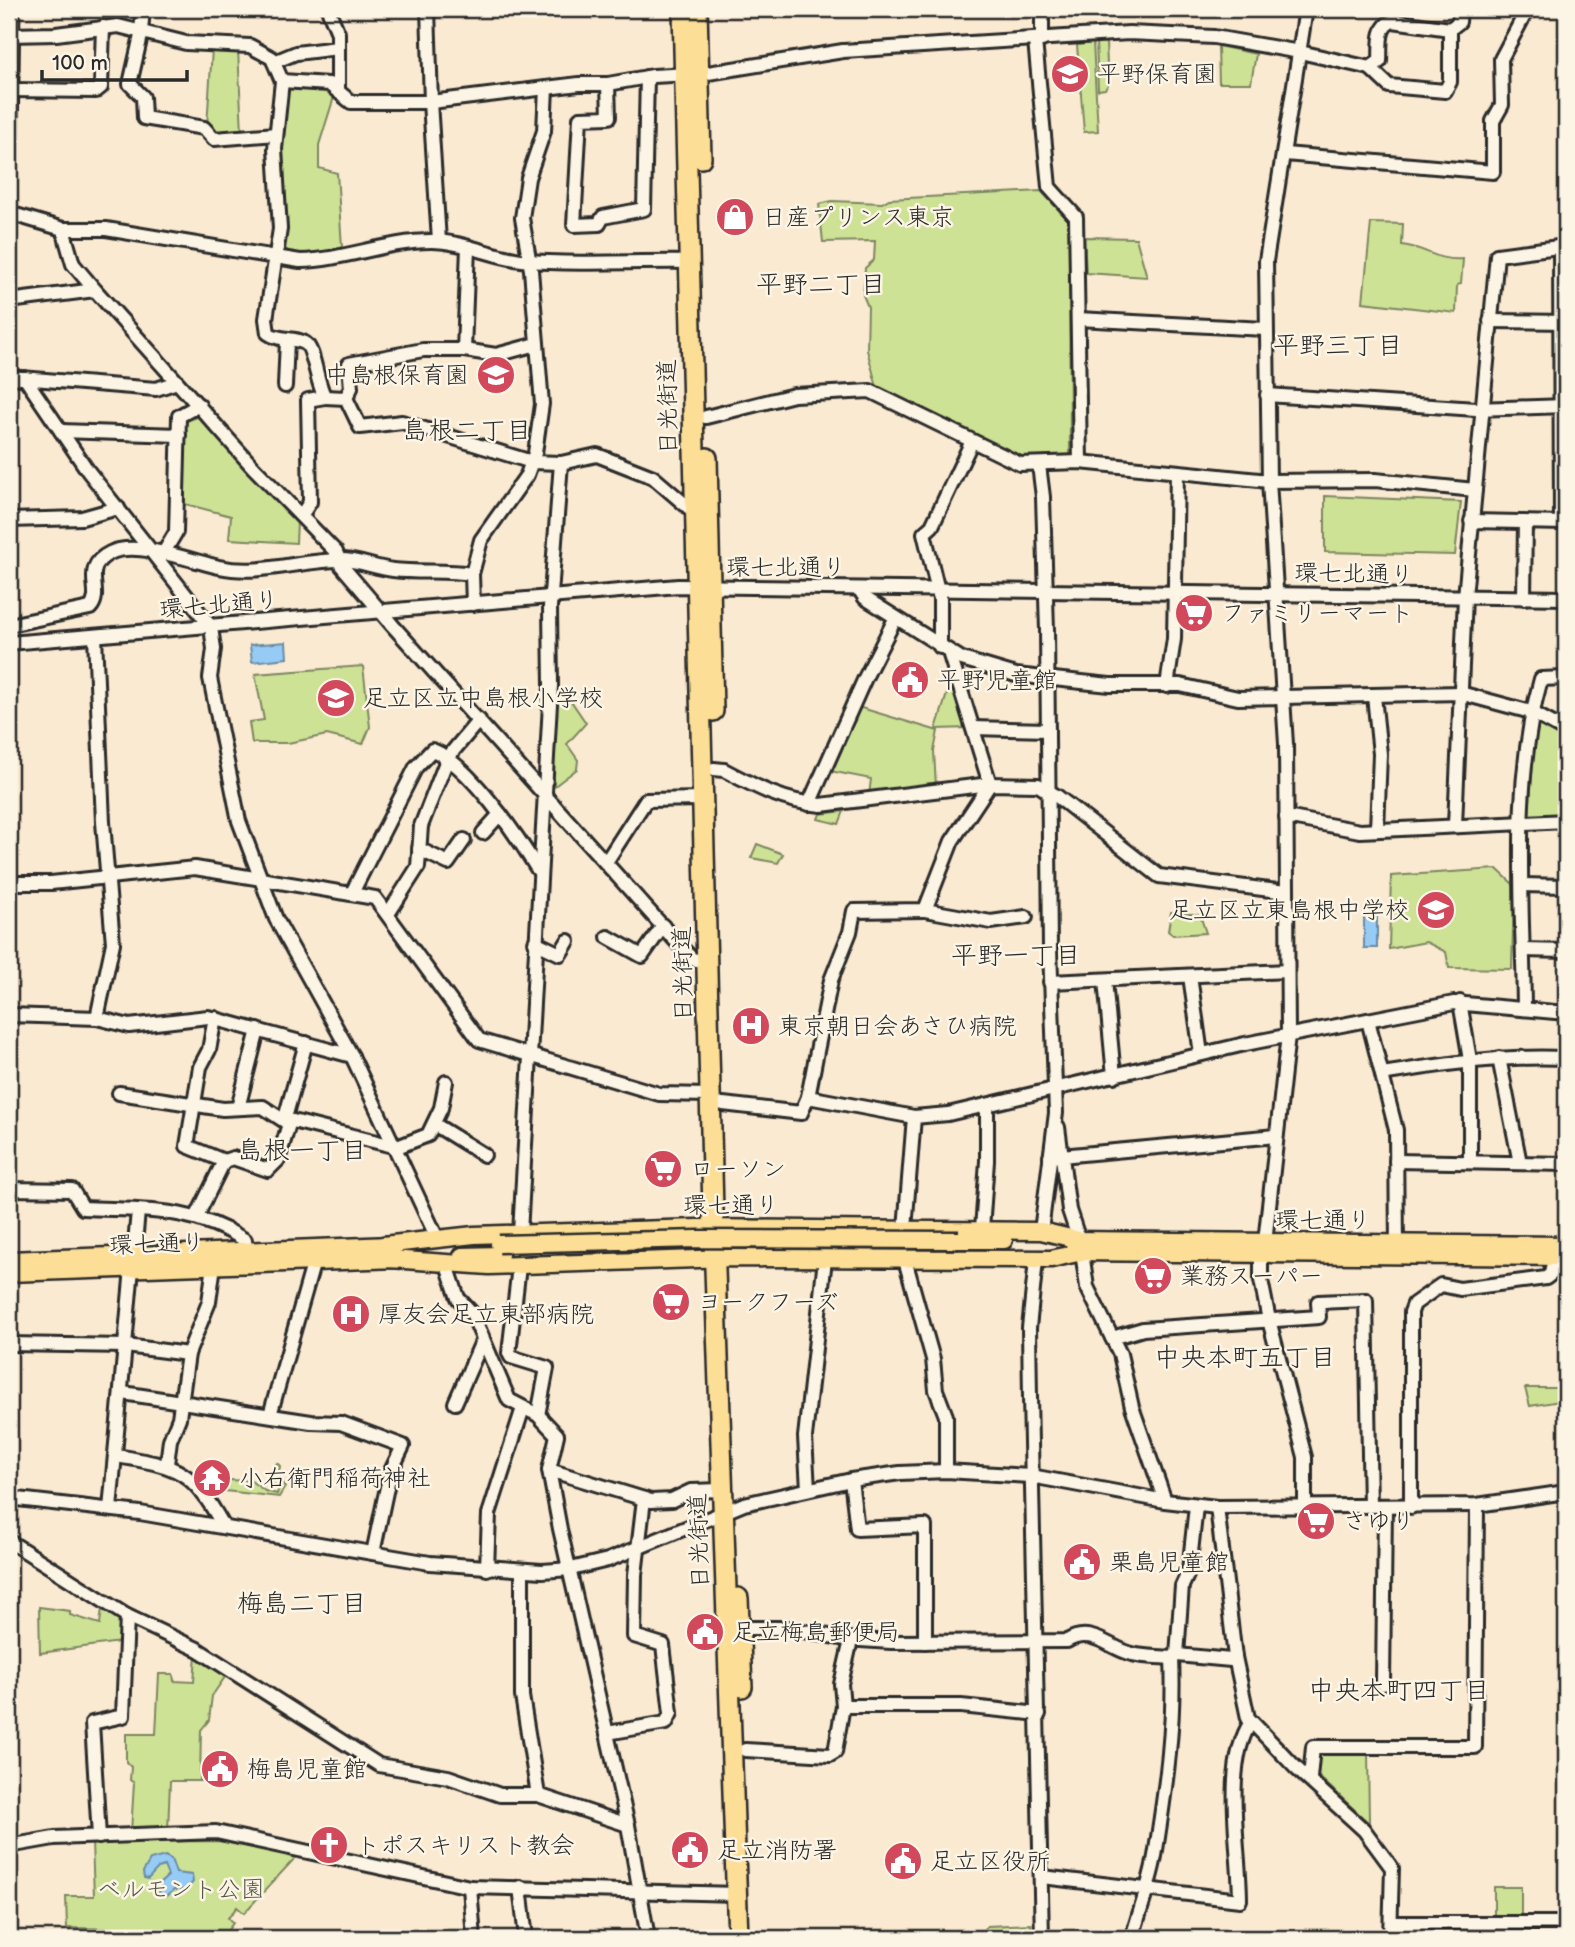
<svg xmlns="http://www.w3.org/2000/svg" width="1575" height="1947" font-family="'Balsamiq Sans','Klee One',sans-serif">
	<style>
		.green { fill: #cee296; stroke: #7c8660; stroke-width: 2 }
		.water { fill: #95cbf4; stroke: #6b8ba4; stroke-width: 2 }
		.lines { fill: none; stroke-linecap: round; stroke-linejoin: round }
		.minor-casing { stroke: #2b2b2b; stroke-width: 18 }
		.major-casing { stroke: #2b2b2b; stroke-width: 21 }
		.highway-casing { stroke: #2b2b2b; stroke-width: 24 }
		.minor { stroke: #fcf5e5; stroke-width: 12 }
		.major { stroke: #fdde96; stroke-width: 16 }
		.highway { stroke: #fdde96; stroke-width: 19 }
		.major-bridge-casing { stroke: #2b2b2b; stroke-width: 21; stroke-linecap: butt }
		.major-bridge { stroke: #fdde96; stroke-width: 16 }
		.labels { text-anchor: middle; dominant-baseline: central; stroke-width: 5; stroke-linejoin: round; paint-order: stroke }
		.poi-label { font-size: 24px; fill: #2b2b2b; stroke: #fcf5e5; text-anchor: start }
		.street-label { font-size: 24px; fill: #2b2b2b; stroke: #fcf5e5 }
		.park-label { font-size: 24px; fill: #545946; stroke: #fcf5e5 }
		.neighbourhood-label { font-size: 26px; fill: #2b2b2b; stroke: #fcf5e5 }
	</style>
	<rect width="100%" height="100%" fill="#fbead2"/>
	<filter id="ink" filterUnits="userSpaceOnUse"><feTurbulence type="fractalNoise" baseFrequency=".0143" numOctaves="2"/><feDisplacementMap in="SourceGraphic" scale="14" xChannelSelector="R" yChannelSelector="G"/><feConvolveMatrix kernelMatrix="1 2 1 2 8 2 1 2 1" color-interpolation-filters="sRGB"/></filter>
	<g filter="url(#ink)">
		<g class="green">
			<polygon points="1096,41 1106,43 1108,85 1105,89 1098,90"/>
			<polygon points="1093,43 1098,131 1084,132 1077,45"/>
			<polygon points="1218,46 1256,54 1251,83 1219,83"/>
			<polygon points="212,49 238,49 242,132 217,136 207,126"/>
			<path d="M 292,86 L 326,88 L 334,97 L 319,145 L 319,168 L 337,173 L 342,247 C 325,252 298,262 283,247 C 284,240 286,233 287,226 C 287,196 272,107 292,86 Z"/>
			<polygon points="1041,191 1069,221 1070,457 1018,458 878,391 867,350 868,307 863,295 865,268 874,260 875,241 823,242 819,204 832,201 882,203 889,199"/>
			<path d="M 1371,223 L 1403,224 L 1402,245 C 1428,248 1434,261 1463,259 L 1461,284 L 1457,285 L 1456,313 L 1363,302 Z"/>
			<polygon points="1084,237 1136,238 1147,277 1086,273"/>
			<polygon points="200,416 297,521 296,543 229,539 231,516 185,504 184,422"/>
			<polygon points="1325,496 1461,502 1455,555 1325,552"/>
			<polygon points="363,666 370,727 363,744 327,735 288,743 252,743 249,722 264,720 255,674"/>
			<polygon points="952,678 970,728 936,729"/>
			<polygon points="556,693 567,695 586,723 567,744 578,760 577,769 552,788 549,788"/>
			<polygon points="858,707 938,731 934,751 936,787 869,795 871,779 830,771"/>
			<polygon points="1539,723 1566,738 1566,817 1532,816 1529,814 1536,725"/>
			<polygon points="844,811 839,824 818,819 820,814"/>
			<polygon points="757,844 783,854 778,863 751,858"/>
			<polygon points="1497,869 1514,885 1512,969 1449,968 1446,952 1426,942 1389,949 1391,876"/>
			<polygon points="1171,912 1200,915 1206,933 1173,935 1168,931"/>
			<polygon points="1525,1388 1566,1388 1566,1400 1530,1406"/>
			<polygon points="277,1463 280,1466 278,1477 285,1487 279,1497 225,1491 223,1486 227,1480 251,1481 265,1491 277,1494 279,1487 267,1480"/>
			<polygon points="39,1607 70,1611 70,1615 100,1624 102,1608 120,1619 120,1642 40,1653"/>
			<polygon points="196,1654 227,1674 212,1696 209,1720 201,1730 200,1781 170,1781 168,1831 131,1832 134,1783 130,1780 131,1767 126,1762 126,1734 156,1734 159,1674 173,1674 174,1681 194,1682"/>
			<polygon points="1322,1752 1368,1752 1369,1823 1315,1773 1318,1756"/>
			<polygon points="218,1841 297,1856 244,1913 237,1907 228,1918 233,1923 222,1938 145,1938 117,1929 67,1928 66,1896 94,1896 92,1842"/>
			<rect x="1494" y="1887" width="27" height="30"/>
			<polygon points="1031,1924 1031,1938 978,1938 987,1926"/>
		</g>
		<g class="water">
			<polygon points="286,642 287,658 252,662 250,645"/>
			<rect x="1364" y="910" width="13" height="38"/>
			<polygon points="165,1856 171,1859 176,1873 192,1875 193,1882 186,1890 174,1890 167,1896 159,1893 158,1885 168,1876 164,1866 158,1868 148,1879 144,1878 143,1872 150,1860"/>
		</g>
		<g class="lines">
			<defs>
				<g id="minor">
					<polyline points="328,9 338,33 338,91"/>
					<polyline points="428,9 431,102"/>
					<polyline points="141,31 143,9"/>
					<polyline points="142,31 130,84 143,97 144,118 204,128 214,139 276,134"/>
					<path d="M 9,35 L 56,34 L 118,26 L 186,43 L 250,46 L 272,58 L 282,81 L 275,149 L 280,229 L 266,319 L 268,333 C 280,342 295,336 306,344 C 314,350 317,385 325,397 L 346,398 L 360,427 L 402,422 L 532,462 L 561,463 L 597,455 L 653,477 L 695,513"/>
					<polyline points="1042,40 1042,9"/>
					<polyline points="1035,41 1049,187 1076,217 1080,462"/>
					<polyline points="274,62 296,53 338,48"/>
					<path d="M 1370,68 L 1380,61 C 1381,47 1377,26 1393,21 L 1450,29"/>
					<polyline points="282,81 329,84 351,102 431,102 579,84 608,84 653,76 708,73 843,51 1129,33 1214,37 1300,52 1370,68 1389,86 1445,91 1450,82 1450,29 1459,22 1460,9"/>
					<polyline points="608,84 609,117 580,118 574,225 599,224 603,217 644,209 647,77"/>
					<polyline points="10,90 96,91 101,87 103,27"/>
					<polyline points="430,102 439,241"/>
					<polyline points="1285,154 1493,172 1493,121 1502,105 1501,59 1526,12 1524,9"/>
					<path d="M 9,213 L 63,229 L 106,229 L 300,261 C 345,260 387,241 431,241 C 465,241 496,259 530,261 C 583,265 637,261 690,262"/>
					<polyline points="63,229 73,264 95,290 253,467 336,552 341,565 393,626 692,959 707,962"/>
					<polyline points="1560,246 1561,523"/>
					<polyline points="9,301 95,290"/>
					<polyline points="1078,319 1265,329"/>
					<polyline points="1490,321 1566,322"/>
					<polyline points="464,350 468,247"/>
					<polyline points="9,377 156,389 177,382"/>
					<polyline points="25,378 88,471 211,627 214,649 210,678 239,821 276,919 352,1056 437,1238"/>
					<polyline points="285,386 287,340"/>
					<polyline points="1267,395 1476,409 1566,406"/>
					<polyline points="346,398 351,388 349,364 423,350 464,350 496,355 537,344"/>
					<polyline points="706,417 794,395 870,391 1020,464 1080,462 1269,481 1375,480 1475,490"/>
					<polyline points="61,431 179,435"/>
					<polyline points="1039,465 1043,497 1047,630 1050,949 1056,1113 1041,1231"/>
					<polyline points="301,516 310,502 308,400 325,397"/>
					<polyline points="9,520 82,518 118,508"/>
					<polyline points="1471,521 1566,523"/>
					<polyline points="160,559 176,532 179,416 199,405"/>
					<polyline points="859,589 865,598 962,659 1016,675 1110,685 1180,685 1238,698 1460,693 1531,712 1566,731"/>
					<polyline points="1524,598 1525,522"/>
					<polyline points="473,604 472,574 481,540 527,475 535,453 542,404 531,270 522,218 528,178 544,131 546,88"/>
					<path d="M 9,625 L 90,608 C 105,592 79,568 110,553 C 136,540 192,561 219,567 C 261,576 299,560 341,560 C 359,560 375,568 393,570 C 419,573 446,570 472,574"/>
					<polyline points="95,636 103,822 113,943 97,1018"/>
					<polyline points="9,643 678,586 1566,598"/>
					<polyline points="940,647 940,599 924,533 932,526 972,441"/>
					<polyline points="1167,686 1174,639 1177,472"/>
					<polyline points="1374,696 1380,754 1377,830"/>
					<polyline points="974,728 1048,730"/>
					<path d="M 714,769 L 724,770 C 756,787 784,802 821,805 L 990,784 L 1038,785 L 1058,797 L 1159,876 L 1286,892"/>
					<polyline points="809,804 865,678 895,619"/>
					<polyline points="1286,817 1360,831 1566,821"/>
					<polyline points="1455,825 1465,597 1497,255 1566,246"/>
					<polyline points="483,833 500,814"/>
					<polyline points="419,849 448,863 464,840"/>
					<polyline points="606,862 646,800 704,799"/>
					<polyline points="9,883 51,883 195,868 375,898 479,1040 659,1094 709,1095"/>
					<polyline points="1522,885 1566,886"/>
					<path d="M 352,893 L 416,767 L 432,750 C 467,762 519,838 538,870"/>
					<polyline points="925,910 991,922 1026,917"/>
					<polyline points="388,914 418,867 421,826 448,757 479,720"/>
					<polyline points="608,937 642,956 663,926"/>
					<polyline points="535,942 560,954 568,941"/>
					<polyline points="1523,950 1566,951"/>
					<polyline points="1190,976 1201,1054"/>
					<polyline points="1105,980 1114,1076"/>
					<polyline points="1050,982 1287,971"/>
					<polyline points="1460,1002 1470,1060 1470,1162"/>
					<path d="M 1524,1009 C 1523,901 1511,783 1541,679 L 1566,678"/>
					<polyline points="9,1015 97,1018 129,1026 208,1017 352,1056"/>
					<polyline points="1368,1020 1396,1130 1397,1250"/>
					<polyline points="1499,1058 1520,1163"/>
					<path d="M 1382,1074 C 1444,1064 1503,1055 1566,1058"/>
					<polyline points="119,1093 223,1109 263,1107 289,1124 293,1121 397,1147 428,1135 441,1108 446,1082"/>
					<polyline points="808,1097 914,1117 948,1114 1245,1044 1454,1003 1566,1013"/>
					<polyline points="723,1104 801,1113 808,1097 831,980 850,932 854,911 925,910 952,841 990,784 949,652"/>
					<polyline points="238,1108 258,1030"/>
					<polyline points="285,1118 306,1043"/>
					<polyline points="434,1124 484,1155"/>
					<polyline points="1058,1127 1069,1210 1079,1240"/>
					<polyline points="1050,1157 1276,1136"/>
					<polyline points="224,1161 233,1158 268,1170 278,1160 289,1124"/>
					<polyline points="1396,1161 1566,1164"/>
					<path d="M 9,1189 L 72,1190 L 83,1208 C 145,1211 191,1206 245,1240 L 246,1251"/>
					<polyline points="197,1216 224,1161 187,1146 200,1067 209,1050 215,1018"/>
					<polyline points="905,1229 914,1117"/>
					<polyline points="982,1229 987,1161 987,1105"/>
					<polyline points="520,1233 551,686 550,607 561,463"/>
					<polyline points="1265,1242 1288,1035 1286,744 1269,481 1266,261 1306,9"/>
					<polyline points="1082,1252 1087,1287 1120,1354 1132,1407 1165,1501"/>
					<polyline points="1261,1254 1261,1280 1269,1320 1305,1457 1305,1506"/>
					<polyline points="134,1255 138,1211"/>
					<polyline points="905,1260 933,1359 936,1390 946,1416 946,1471"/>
					<polyline points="1036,1260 1029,1328 1030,1397 1042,1938"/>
					<polyline points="447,1265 458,1298 472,1313 509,1400 538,1415 557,1435 549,1470 560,1529 628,1825 648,1938"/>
					<polyline points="519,1266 509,1353 511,1357 547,1368 538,1415"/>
					<polyline points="1112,1338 1143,1329 1319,1317 1318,1302 1366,1300 1370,1506"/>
					<polyline points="9,1344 126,1346 188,1354"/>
					<polyline points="123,1393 311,1422 341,1423 403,1446 390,1473 373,1553"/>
					<polyline points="455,1403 481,1344"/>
					<polyline points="270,1415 314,1261"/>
					<path d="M 117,1456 C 181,1467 191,1469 224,1527"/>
					<polyline points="167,1464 170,1440 179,1418 188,1354 209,1302 214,1265"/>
					<polyline points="549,1470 651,1501 672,1500 691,1491 721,1490"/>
					<polyline points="851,1480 857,1529 925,1526 925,1642"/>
					<polyline points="808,1489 805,1437 825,1259"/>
					<polyline points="9,1498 140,1513 430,1563 542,1571 571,1569 608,1560 744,1504 851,1480 900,1473 946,1471 1031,1476 1165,1501 1217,1507 1477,1505 1566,1492"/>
					<polyline points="1217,1507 1235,1657 1248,1718 1296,1768 1364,1830 1392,1868 1390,1938"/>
					<polyline points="1411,1507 1411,1312 1414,1304 1441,1285 1460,1289 1546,1278 1551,1274 1554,1257"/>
					<polyline points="110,1509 132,1268"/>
					<polyline points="9,1541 127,1616 197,1649 379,1765 448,1777 500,1795 538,1795 628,1825"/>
					<polyline points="487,1569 489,1514 523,1408"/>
					<polyline points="522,1571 522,1696 538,1795"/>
					<path d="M 740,1628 L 787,1628 L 845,1639 L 891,1642 L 1067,1641 C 1091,1626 1109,1648 1132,1654 C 1144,1657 1159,1657 1172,1658 L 1177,1655 L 1231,1660 L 1235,1657"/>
					<polyline points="1177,1655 1182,1586 1189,1571 1196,1506"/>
					<polyline points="1383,1684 1385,1507"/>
					<polyline points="843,1706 841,1684 851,1640"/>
					<polyline points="607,1733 666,1723 671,1713 663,1645 634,1636 635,1575 644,1499"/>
					<polyline points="745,1750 830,1755 835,1752 843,1706 961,1706 1039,1714"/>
					<polyline points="1310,1778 1313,1747 1475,1747 1477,1505"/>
					<polyline points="99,1837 92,1723 123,1716 127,1616"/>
					<polyline points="9,1846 54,1838 216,1832 470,1887 737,1894"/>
					<path d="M 1042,1877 L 1240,1900 C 1240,1849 1222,1765 1251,1722"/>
					<polyline points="470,1887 474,1938"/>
					<polyline points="520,1887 526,1938"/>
					<polyline points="1391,1923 1566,1923"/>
					<path d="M 1132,1938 C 1140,1909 1152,1879 1156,1850 C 1166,1786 1175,1723 1172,1658"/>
				</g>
				<g id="major">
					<polyline points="9,137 11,9"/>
					<polyline points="959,1240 1004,1240"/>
					<polyline points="1072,1240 1566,1245"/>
					<polyline points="383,1245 474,1235 697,1228 1041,1231 1079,1240"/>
					<polyline points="1072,1252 1566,1257"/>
					<polyline points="462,1256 500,1255"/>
					<polyline points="390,1259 489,1266 727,1258 1051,1259 1082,1252"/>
					<polyline points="9,1260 391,1245"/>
					<polyline points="9,1273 398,1259"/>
				</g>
				<g id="highway">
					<polyline points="683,9 713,1211 738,1938"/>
					<polyline points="697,9 701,158"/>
					<polyline points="707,458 713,711"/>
					<polyline points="738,1598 742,1687"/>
				</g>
			</defs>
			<use href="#minor" class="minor-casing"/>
			<use href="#major" class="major-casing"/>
			<use href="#highway" class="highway-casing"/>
			<use href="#minor" class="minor"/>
			<use href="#major" class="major"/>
			<use href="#highway" class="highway"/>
			<defs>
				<polyline id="major-bridge" points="499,1244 698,1239 959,1240"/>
			</defs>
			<use href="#major-bridge" class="major-bridge-casing"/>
			<use href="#major-bridge" class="major-bridge"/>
		</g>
	</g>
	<defs>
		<symbol id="school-disc" viewBox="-11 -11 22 22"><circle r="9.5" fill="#d1495b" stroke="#fcf5e5"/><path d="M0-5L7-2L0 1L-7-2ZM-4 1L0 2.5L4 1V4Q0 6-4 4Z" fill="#fff"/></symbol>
		<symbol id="shop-disc" viewBox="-11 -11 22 22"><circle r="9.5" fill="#d1495b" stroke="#fcf5e5"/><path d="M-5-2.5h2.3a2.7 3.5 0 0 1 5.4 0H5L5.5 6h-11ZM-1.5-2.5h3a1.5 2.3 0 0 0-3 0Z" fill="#fff"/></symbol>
		<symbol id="supermarket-disc" viewBox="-11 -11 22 22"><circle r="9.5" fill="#d1495b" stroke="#fcf5e5"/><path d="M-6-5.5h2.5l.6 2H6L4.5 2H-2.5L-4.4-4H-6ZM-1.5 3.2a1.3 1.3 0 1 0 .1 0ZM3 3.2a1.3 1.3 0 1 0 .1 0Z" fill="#fff"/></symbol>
		<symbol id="civic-disc" viewBox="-11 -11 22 22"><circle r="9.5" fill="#d1495b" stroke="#fcf5e5"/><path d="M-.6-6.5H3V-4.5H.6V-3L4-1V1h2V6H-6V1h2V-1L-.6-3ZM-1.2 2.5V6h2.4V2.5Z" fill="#fff"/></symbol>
		<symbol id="hospital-disc" viewBox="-11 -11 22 22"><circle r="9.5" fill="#d1495b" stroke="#fcf5e5"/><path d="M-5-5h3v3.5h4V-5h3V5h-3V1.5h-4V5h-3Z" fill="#fff"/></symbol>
		<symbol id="temple-disc" viewBox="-11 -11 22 22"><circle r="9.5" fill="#d1495b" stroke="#fcf5e5"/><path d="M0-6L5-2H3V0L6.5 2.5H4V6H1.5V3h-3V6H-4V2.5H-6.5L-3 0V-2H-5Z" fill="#fff"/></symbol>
		<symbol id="church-disc" viewBox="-11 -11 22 22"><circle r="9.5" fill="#d1495b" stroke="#fcf5e5"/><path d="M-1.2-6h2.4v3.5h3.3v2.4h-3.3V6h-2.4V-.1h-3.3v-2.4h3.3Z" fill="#fff"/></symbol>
	</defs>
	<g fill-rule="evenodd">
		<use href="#school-disc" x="1048" y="52" width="44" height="44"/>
		<use href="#shop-disc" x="713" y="195" width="44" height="44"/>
		<use href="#school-disc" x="474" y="353" width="44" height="44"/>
		<use href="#supermarket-disc" x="1172" y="591" width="44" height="44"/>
		<use href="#civic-disc" x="888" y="658" width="44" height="44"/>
		<use href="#school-disc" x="314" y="676" width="44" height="44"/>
		<use href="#school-disc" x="1414" y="888" width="44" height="44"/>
		<use href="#hospital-disc" x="729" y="1004" width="44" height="44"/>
		<use href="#supermarket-disc" x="641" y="1147" width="44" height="44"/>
		<use href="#supermarket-disc" x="1131" y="1254" width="44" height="44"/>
		<use href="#supermarket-disc" x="649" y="1280" width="44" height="44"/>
		<use href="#hospital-disc" x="329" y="1292" width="44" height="44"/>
		<use href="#temple-disc" x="190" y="1456" width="44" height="44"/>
		<use href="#supermarket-disc" x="1294" y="1499" width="44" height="44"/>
		<use href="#civic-disc" x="1060" y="1540" width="44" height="44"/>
		<use href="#civic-disc" x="683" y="1610" width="44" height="44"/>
		<use href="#civic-disc" x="198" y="1747" width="44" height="44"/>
		<use href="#church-disc" x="307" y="1823" width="44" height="44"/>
		<use href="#civic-disc" x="668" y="1828" width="44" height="44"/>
		<use href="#civic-disc" x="881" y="1839" width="44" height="44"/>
	</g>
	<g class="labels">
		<g class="poi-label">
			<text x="1097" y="74">平野保育園</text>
			<text x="762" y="217">日産プリンス東京</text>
			<text x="469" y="375" text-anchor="end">中島根保育園</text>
			<text x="1221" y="613">ファミリーマート</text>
			<text x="937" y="680">平野児童館</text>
			<text x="363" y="698">足立区立中島根小学校</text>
			<text x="1409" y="910" text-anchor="end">足立区立東島根中学校</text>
			<text x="778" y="1026">東京朝日会あさひ病院</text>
			<text x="690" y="1169">ローソン</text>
			<text x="1180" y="1276">業務スーパー</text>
			<text x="698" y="1302">ヨークフーズ</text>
			<text x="378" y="1314">厚友会足立東部病院</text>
			<text x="239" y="1478">小右衛門稲荷神社</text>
			<text x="1343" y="1521">さゆり</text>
			<text x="1109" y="1562">栗島児童館</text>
			<text x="732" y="1632">足立梅島郵便局</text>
			<text x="247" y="1769">梅島児童館</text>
			<text x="356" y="1845">トポスキリスト教会</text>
			<text x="717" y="1850">足立消防署</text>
			<text x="930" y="1861">足立区役所</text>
		</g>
		<g class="street-label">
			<text transform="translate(668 407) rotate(-91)">日光街道</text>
			<text x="786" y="567">環七北通り</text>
			<text transform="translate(1354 574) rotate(1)">環七北通り</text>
			<text transform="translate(219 605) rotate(-5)">環七北通り</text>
			<text transform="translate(683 974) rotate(-91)">日光街道</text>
			<text x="731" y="1205">環七通り</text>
			<text x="1323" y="1220">環七通り</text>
			<text transform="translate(157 1244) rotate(-2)">環七通り</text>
			<text transform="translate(699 1541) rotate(-92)">日光街道</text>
		</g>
		<g class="park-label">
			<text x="181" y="1889">ベルモント公園</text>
		</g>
		<g class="neighbourhood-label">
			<text x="821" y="285">平野二丁目</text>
			<text x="1338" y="346">平野三丁目</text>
			<text x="467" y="431">島根二丁目</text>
			<text x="1016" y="956">平野一丁目</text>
			<text x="302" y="1151">島根一丁目</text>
			<text x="1245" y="1358">中央本町五丁目</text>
			<text x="302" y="1604">梅島二丁目</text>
			<text x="1399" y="1691">中央本町四丁目</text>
		</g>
	</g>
	<rect width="1575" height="1947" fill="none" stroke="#fcf5e5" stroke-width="35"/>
	<rect x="18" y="18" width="1540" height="1912" fill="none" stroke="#2b2b2b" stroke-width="2.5" filter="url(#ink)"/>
	<path d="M42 70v10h145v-10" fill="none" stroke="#2b2b2b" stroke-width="3.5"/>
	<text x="52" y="70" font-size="21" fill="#2b2b2b" stroke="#fcf5e5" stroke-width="5" paint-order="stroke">100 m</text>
</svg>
